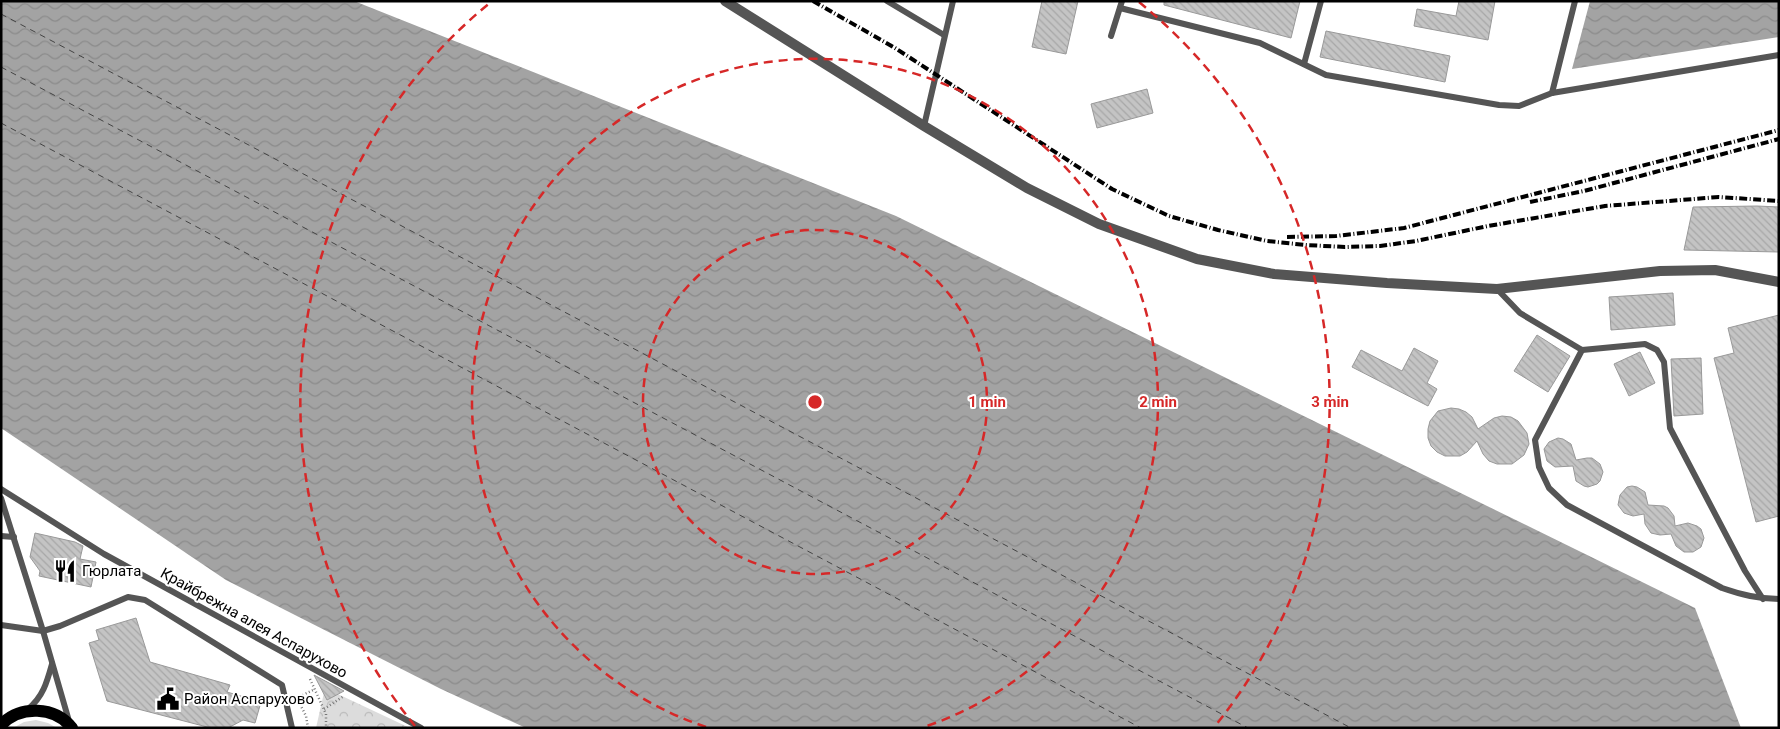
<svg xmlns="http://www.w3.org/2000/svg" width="1780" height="729" font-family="Roboto,sans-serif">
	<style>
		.grass { fill: #dcdcdc }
		.park { fill: url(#park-crowns) }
		.water { fill: url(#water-waves) }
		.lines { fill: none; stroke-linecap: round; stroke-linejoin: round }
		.ferry { stroke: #444; stroke-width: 1; stroke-dasharray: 6 5; stroke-linecap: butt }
		.building { fill: url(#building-back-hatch); stroke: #999 }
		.path { stroke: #777; stroke-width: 2.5; stroke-dasharray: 1 2.5; stroke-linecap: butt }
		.service { stroke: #555; stroke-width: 6 }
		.minor { stroke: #555; stroke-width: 10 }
		.primary { stroke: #000; stroke-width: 12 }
		.rail { stroke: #000; stroke-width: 4; stroke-dasharray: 8 2.5 1 2.5; stroke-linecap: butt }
		.ring { fill: none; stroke: #d62828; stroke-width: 2.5; stroke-dasharray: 9 6 }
		.labels { text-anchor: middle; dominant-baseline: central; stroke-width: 4; stroke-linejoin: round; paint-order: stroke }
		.poi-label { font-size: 15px; fill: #000; stroke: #fff; text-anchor: start }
		.street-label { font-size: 15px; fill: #000; stroke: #fff }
		.centre { fill: #d62828; stroke: #fff; stroke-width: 2.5 }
		.ring-label { font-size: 15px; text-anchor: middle; font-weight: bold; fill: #d62828; stroke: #fff; stroke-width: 4; stroke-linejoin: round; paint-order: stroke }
	</style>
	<defs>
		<pattern id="park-crowns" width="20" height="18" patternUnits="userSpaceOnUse" patternTransform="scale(1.25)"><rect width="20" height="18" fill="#dcdcdc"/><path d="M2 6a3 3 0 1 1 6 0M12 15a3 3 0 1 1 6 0" fill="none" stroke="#bbb"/></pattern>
		<pattern id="water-waves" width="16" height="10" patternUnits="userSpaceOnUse" patternTransform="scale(1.25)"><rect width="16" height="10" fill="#a3a3a3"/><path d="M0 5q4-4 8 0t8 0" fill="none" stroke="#8b8b8b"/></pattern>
		<pattern id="building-back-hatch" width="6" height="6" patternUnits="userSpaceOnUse" patternTransform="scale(1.25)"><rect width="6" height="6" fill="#c4c4c4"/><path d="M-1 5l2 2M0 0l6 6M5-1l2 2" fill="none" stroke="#a7a7a7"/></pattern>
	</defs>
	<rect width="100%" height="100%" fill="#fff"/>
	<polygon class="grass" points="36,720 48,723 57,728 13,728 24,722"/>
	<polygon class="park" points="325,688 410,728 316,728"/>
	<g class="water">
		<polygon points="1,1 354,1 896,216 1695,608 1741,728 526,728 441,689 226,580 1,428"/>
		<polygon points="1590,1 1779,1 1779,37 1572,69"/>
	</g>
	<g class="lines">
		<g class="ferry">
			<polyline points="1,14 1351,728"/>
			<polyline points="1,67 1248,728"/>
			<polyline points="1,123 1141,728"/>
		</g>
	</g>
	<g class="building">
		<polygon points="1042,1 1078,1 1066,54 1032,47"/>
		<polygon points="1164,1 1300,1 1291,38 1164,5"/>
		<polygon points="1459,1 1495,1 1488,40 1414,26 1417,9 1456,16"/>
		<polygon points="1326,31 1450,56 1445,82 1320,57"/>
		<polygon points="1147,89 1153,113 1097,128 1091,104"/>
		<polygon points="1757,206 1779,207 1779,252 1684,250 1693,207"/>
		<polygon points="1673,293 1675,325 1611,330 1609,297"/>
		<polygon points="1779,315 1779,516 1756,522 1714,358 1734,353 1728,328"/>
		<polygon points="1537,335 1570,356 1548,392 1514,371"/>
		<polygon points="1414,348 1438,361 1427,383 1437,389 1428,406 1352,367 1361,350 1402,371"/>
		<polygon points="1640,352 1655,383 1629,396 1614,364"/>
		<polygon points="1701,358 1703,414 1674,416 1671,359"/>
		<polygon points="1451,408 1459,409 1466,412 1472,417 1478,429 1494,418 1502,416 1511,417 1518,421 1527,433 1529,444 1524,455 1512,464 1497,464 1489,461 1483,454 1477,441 1467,452 1460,456 1445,456 1437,452 1431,446 1428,438 1428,429 1430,421 1438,411"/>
		<polygon points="1558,438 1563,439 1571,444 1576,460 1587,458 1592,458 1600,464 1603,472 1600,481 1597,484 1588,487 1584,486 1576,481 1573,466 1555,467 1547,461 1544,449 1549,442"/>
		<polygon points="1632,486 1637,487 1645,492 1648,505 1664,506 1668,508 1674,516 1675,526 1688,523 1697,526 1701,529 1704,538 1701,547 1693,552 1684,552 1676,546 1671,534 1660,535 1651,533 1645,524 1644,514 1633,516 1624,513 1618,505 1620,495 1627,487"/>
		<polygon points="35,533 75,542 83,546 80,559 96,562 91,587 39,576 40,571 30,557"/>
		<polygon points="136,618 150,662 230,685 227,692 261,702 255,723 243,720 228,728 211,728 107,701 89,643 99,640 96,630"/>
		<polygon points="314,675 344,691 327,700"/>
	</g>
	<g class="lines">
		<g class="path">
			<polyline points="310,679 326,714 326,728"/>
			<polyline points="324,709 344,696"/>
			<polyline points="308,728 306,716 297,698 315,689"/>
		</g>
		<g class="service">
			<polyline points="887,1 944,35"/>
			<polyline points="1120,8 1260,43 1326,75 1499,105 1519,106 1552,93 1779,55"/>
			<polyline points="1111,36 1122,1"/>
			<polyline points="1304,64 1321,1"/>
			<polyline points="1552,93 1575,1"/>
			<polyline points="924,126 953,1"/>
			<polyline points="1497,289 1520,313 1582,350 1645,344 1657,350 1664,362 1670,428 1745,571 1763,599"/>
			<path d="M 1582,350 L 1535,440 L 1539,467 L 1549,488 L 1567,505 L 1722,588 C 1742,595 1758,599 1779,599"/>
			<polyline points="1,489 104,554 421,728"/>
			<polyline points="1,498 43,631 69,721"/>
			<polyline points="1,536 14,537"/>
			<polyline points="1,625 43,631 60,626 128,597 145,600 282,685 292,728"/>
			<path d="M 28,709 C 43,697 47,682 52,664"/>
		</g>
		<polyline class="minor" points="725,1 924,126 1027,188 1099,224 1197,259 1274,274 1387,283 1497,289 1660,271 1715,270 1779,282"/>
		<path class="primary" d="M 1,725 C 20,705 55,706 72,728"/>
		<g class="rail">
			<polyline points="813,1 895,48 1112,189 1169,216 1218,230 1267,241 1306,245 1345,247 1380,246 1416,241 1488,226 1605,206 1719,197 1779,201"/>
			<polyline points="1530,202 1584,191 1779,139"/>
			<polyline points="1287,237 1336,236 1404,228 1779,130"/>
		</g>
	</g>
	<g class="ring">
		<circle cx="815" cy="402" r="172"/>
		<path d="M706 727A343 343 0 1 1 924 727"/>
		<path d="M415 726A515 515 0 0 1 491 2M1139 2A515 515 0 0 1 1215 726"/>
	</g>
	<defs>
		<symbol id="restaurant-bare" viewBox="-9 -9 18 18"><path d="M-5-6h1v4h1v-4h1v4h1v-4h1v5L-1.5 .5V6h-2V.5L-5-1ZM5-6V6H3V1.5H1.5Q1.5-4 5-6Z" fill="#000" stroke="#fff" stroke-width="2.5" paint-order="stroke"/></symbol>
		<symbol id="civic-bare" viewBox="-9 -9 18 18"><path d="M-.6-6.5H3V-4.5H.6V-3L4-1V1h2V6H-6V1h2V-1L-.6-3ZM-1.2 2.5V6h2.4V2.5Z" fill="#000" stroke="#fff" stroke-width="2.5" paint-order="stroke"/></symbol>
	</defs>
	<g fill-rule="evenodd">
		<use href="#restaurant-bare" x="49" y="555" width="32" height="32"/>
		<use href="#civic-bare" x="152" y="683" width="32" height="32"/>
	</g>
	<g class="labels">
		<g class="poi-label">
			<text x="82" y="571">Гюрлата</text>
			<text x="184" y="699">Район Аспарухово</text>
		</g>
		<g class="street-label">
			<text transform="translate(254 623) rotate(29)">Крайбрежна алея Аспарухово</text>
		</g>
	</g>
	<circle cx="815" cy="402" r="8" class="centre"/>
	<g class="ring-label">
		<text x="987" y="407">1 min</text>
		<text x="1158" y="407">2 min</text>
		<text x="1330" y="407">3 min</text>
	</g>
	<rect width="1780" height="729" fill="none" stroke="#000000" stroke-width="5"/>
</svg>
